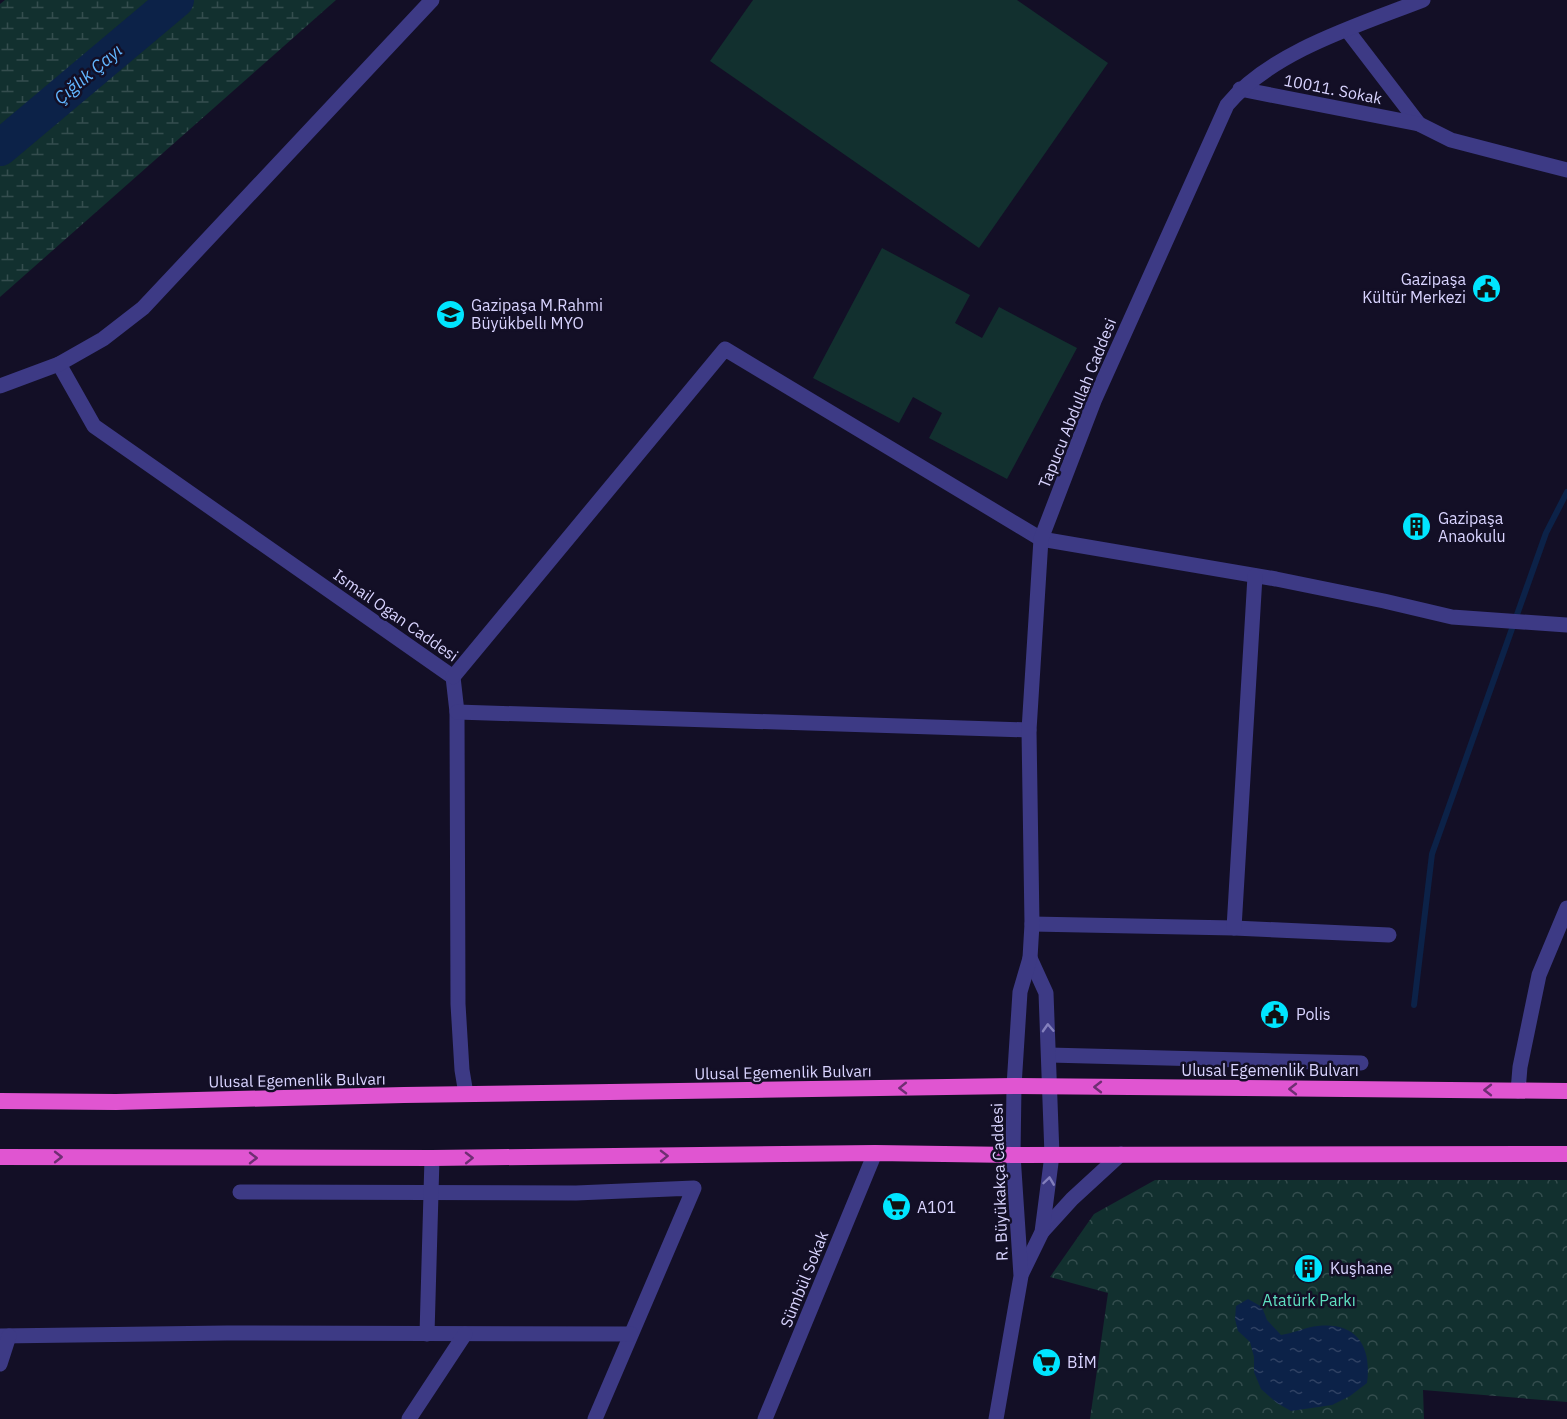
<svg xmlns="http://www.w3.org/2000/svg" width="1567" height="1419" font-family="'IBM Plex Sans',sans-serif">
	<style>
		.grass { fill: #12302f }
		.forest { fill: url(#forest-crowns) }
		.wetland { fill: url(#wetland-marsh) }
		.water { fill: url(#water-ripples) }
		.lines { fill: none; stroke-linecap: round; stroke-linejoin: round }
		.stream { stroke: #0c2248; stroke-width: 6 }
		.river { stroke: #0c2248; stroke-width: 36 }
		.minor { stroke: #3d3a85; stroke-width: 15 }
		.tertiary { stroke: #3d3a85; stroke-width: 15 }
		.trunk { stroke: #e055d1; stroke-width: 16 }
		.oneway { stroke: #837fbc }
		.oneway2 { stroke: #6f2e73 }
		.labels { text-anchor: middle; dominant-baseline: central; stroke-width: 5; stroke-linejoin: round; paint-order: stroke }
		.street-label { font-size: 16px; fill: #d9d4ff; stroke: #130f26 }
		.poi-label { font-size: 16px; fill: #d9d4ff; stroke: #130f26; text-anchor: start }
		.park-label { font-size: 16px; fill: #5fe0c0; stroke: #130f26 }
		.water-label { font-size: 18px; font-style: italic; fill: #62b6ff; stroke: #130f26 }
	</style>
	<defs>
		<pattern id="forest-crowns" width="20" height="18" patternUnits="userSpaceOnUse" patternTransform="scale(1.5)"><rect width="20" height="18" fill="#12302f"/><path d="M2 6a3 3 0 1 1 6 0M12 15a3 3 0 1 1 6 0" fill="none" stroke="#344d4e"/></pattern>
		<pattern id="wetland-marsh" width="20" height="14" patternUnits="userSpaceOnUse" patternTransform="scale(1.5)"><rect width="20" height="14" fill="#12302f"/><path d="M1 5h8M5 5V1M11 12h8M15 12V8" fill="none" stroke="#344d4e"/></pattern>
		<pattern id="water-ripples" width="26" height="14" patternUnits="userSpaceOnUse" patternTransform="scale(1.5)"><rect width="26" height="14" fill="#0c2248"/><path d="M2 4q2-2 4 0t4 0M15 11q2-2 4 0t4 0" fill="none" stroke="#2f4163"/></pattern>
	</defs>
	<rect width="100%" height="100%" fill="#130f26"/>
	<g class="grass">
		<polygon points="753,0 1017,0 1108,63 979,248 710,61"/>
		<polygon points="882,248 970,295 955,323 982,338 999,307 1077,348 1007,479 929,438 942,413 913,397 899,423 813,378"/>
	</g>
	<polygon class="forest" points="1155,1180 1567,1180 1567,1402 1423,1390 1424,1419 1090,1419 1108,1293 1050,1277 1094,1214"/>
	<polygon class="wetland" points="5,0 336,0 0,297 0,4"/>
	<path class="water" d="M 1248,1299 L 1262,1307 L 1267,1320 L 1281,1335 C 1294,1333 1306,1327 1318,1326 C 1357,1322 1372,1347 1367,1383 L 1350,1396 L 1332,1405 L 1291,1411 L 1277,1403 L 1261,1389 L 1254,1372 L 1254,1357 L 1250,1342 L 1238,1331 L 1235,1319 L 1236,1306 Z"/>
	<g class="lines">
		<polyline class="stream" points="1414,1005 1432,854 1546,533 1567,492"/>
		<polyline class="river" points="0,148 176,0"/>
		<g class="minor">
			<polyline points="1347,30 1419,124"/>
			<polyline points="1240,89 1419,124 1451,140 1567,170"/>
			<polyline points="59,364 94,426 453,677 457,712 458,1004 462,1070 466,1094"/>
			<polyline points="0,386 59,364 103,339 143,308 432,0"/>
			<polyline points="453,677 725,349 1041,539 1276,579 1384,601 1452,617 1567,625"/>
			<polyline points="457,712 1029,730"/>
			<polyline points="1032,924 1234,928 1389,935"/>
			<polyline points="1234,928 1255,576"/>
			<polyline points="1049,1055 1361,1063"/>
			<polyline points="1518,1091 1520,1067 1539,975 1567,908"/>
			<polyline points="240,1192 576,1193 694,1188 595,1419"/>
			<polyline points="427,1334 432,1158"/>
			<polyline points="0,1336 227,1333 631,1334"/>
			<polyline points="0,1364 9,1336"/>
			<polyline points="409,1419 465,1334"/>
			<polyline points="765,1419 875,1153"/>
		</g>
		<g class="tertiary">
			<polyline points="1042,1232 1072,1199 1121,1154"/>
			<polyline points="1022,1273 1042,1232 1052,1155 1046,993 1030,958"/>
			<path d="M 996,1419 L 1021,1276 L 1013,1155 L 1014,1086 L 1020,992 L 1030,958 L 1032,924 L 1029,730 L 1041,539 L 1094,401 L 1227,105 C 1272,51 1359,25 1423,0"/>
		</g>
		<g class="trunk">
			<polyline points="0,1101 116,1102 404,1095 1014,1086 1567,1091"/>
			<polyline points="0,1157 432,1158 875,1153 1013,1155 1567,1154"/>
		</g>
	</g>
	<defs><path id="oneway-chevron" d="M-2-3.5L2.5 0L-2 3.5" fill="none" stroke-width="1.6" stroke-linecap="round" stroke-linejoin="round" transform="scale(1.5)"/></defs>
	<g class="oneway">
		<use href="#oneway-chevron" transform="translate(1048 1028) rotate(-93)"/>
		<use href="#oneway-chevron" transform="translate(1049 1181) rotate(-82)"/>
	</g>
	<g class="oneway2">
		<use href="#oneway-chevron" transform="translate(1098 1087) rotate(-180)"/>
		<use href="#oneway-chevron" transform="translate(903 1088) rotate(179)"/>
		<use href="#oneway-chevron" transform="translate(1293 1089) rotate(-180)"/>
		<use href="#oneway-chevron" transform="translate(1488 1090) rotate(-180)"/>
		<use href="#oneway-chevron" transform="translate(664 1156) rotate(-1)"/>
		<use href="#oneway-chevron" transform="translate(58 1157)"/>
		<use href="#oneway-chevron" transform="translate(253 1158)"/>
		<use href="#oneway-chevron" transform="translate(469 1158) rotate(-1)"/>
	</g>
	<defs>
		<symbol id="civic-disc" viewBox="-11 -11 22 22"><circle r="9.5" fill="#00e5ff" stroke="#130f26"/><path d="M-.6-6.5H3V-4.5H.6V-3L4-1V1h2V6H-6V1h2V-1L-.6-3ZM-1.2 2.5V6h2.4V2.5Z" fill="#111"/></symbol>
		<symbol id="university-disc" viewBox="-11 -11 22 22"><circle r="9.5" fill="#00e5ff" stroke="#130f26"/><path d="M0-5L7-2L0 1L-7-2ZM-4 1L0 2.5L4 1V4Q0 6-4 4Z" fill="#111"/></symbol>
		<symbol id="building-disc" viewBox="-11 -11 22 22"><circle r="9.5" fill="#00e5ff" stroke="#130f26"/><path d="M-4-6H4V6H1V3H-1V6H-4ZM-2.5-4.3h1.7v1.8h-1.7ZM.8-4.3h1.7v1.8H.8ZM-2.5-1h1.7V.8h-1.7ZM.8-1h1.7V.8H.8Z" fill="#111"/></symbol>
		<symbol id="supermarket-disc" viewBox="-11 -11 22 22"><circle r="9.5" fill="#00e5ff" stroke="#130f26"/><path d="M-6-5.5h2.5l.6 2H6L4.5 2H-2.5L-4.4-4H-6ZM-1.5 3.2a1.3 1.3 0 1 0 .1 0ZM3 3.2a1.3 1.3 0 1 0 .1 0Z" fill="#111"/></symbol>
	</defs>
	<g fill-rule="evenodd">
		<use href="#civic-disc" x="1470" y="272" width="33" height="33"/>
		<use href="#university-disc" x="434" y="298" width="33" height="33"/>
		<use href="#building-disc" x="1400" y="510" width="33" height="33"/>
		<use href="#civic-disc" x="1258" y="998" width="33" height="33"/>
		<use href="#supermarket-disc" x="880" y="1190" width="33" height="33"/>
		<use href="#building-disc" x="1292" y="1252" width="33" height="33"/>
		<use href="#supermarket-disc" x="1030" y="1346" width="33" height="33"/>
	</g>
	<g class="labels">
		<g class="street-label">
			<text transform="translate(1333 89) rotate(11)">10011. Sokak</text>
			<text transform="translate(1077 403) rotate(-68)">Tapucu Abdullah Caddesi</text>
			<text transform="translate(396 615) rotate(35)">Ismail Ogan Caddesi</text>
			<text x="1270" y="1070">Ulusal Egemenlik Bulvarı</text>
			<text transform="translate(783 1072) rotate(-1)">Ulusal Egemenlik Bulvarı</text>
			<text transform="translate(297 1080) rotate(-1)">Ulusal Egemenlik Bulvarı</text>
			<text transform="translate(999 1182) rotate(-92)">R. Büyükakça Caddesi</text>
			<text transform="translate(804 1279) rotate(-68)">Sümbül Sokak</text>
		</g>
		<g class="poi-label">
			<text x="1466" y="279" text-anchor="end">Gazipaşa<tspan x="1466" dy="18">Kültür Merkezi</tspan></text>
			<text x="471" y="305">Gazipaşa M.Rahmi<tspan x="471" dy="18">Büyükbellı MYO</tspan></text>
			<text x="1438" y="518">Gazipaşa<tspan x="1438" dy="18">Anaokulu</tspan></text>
			<text x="1296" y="1014">Polis</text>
			<text x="917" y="1207">A101</text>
			<text x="1330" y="1268">Kuşhane</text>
			<text x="1067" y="1362">BİM</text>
		</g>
		<g class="park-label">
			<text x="1309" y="1300">Atatürk Parkı</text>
		</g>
		<g class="water-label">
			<text transform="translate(88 74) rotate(-40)">Çığlık Çayı</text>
		</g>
	</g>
</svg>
